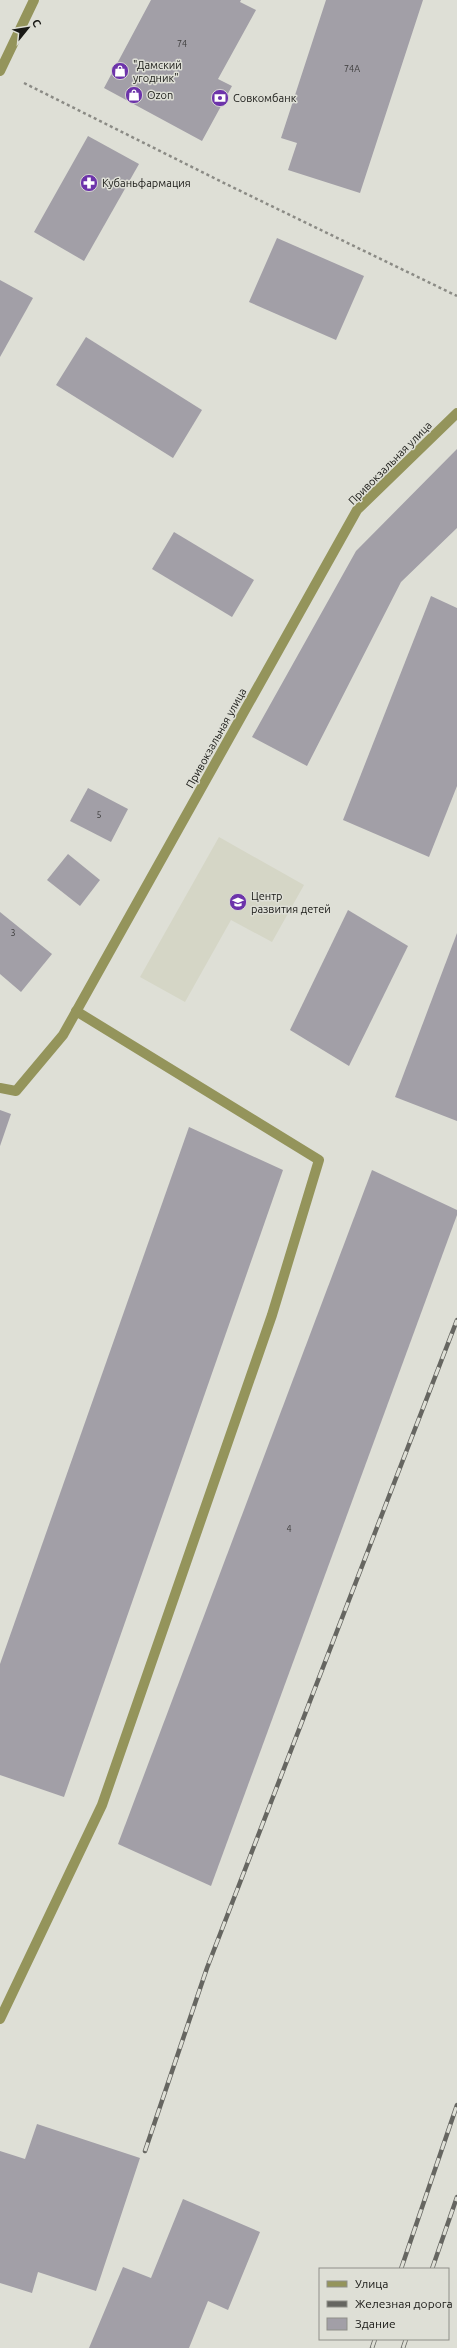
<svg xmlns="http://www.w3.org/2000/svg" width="457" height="2348" font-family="Ubuntu,sans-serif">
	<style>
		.built { fill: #d5d6c6 }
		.building { fill: #a29fa7 }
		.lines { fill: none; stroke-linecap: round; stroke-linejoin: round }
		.path { stroke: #8b8b85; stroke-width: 2.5; stroke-dasharray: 3 3; stroke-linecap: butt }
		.lane { stroke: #94945b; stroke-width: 10 }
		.street { stroke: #94945b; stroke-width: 10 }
		.rail-casing { stroke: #666661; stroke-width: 4.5 }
		.rail { stroke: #dedfd6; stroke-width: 3; stroke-dasharray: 9; stroke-linecap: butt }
		.labels { text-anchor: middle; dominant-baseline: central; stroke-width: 3; stroke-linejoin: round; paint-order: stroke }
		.number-label { font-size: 9px; fill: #3b3a3a }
		.poi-label { font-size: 11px; fill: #191916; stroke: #dedfd6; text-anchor: start }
		.street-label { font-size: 11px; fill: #191916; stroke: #dedfd6 }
	</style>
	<rect width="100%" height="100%" fill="#dedfd6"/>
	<polygon class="built" points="219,837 304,885 272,942 231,920 185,1002 140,977"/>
	<g class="building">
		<polygon points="151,0 241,0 240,2 256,10 218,79 232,86 202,141 104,88"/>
		<polygon points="326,0 423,0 360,193 288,170 297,143 281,138"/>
		<polygon points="88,136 139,164 84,261 34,232"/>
		<polygon points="277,238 364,276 336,340 249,302"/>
		<polygon points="0,280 33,298 0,357"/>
		<polygon points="86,337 202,410 173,458 56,385"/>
		<polygon points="457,449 457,528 401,582 307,766 252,737 356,551"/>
		<polygon points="174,532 254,580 232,617 152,569"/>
		<polygon points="431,596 457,608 457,786 429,857 343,820"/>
		<polygon points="88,788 128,809 111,842 70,821"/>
		<polygon points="68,854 100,880 80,906 47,880"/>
		<polygon points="348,910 408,946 349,1066 290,1030"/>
		<polygon points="0,912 52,954 21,992 0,974"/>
		<polygon points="457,933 457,1121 395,1097"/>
		<polygon points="0,1110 11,1114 0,1146"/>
		<polygon points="189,1127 283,1170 64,1797 0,1775 0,1664"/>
		<polygon points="372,1170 457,1210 457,1215 211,1886 118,1844"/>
		<polygon points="37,2124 140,2158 96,2291 38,2272 32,2293 0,2283 0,2151 25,2159"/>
		<polygon points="183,2199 260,2232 228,2310 208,2301 189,2348 89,2348 123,2267 151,2278"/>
	</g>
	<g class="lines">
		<polyline class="path" points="24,83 226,184 457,296"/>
		<polyline class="lane" points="0,2019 102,1805 272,1315 319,1160 76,1011"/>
		<g class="street">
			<polyline points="0,71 34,0"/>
			<polyline points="0,1088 16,1091 63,1035 357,510 457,413"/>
		</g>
		<defs>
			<g id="rail">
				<polyline points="145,2151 207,1968 457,1320"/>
				<polyline points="401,2269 457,2105"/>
				<polyline points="432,2269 457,2197"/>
				<polyline points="372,2348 375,2339"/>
				<polyline points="403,2348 406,2339"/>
			</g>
		</defs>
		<use href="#rail" class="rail-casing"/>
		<use href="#rail" class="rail"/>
	</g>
	<defs>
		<symbol id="shop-disc" viewBox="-11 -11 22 22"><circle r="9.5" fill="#6d34aa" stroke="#dedfd6"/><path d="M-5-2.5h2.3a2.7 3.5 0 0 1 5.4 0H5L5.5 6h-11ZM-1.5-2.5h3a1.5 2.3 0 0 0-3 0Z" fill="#fff"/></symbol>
		<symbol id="bank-disc" viewBox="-11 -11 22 22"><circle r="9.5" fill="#6d34aa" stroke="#dedfd6"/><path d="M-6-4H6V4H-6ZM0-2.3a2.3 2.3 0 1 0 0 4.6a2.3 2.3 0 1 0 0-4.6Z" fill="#fff"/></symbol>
		<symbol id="pharmacy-disc" viewBox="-11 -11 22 22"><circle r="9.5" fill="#6d34aa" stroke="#dedfd6"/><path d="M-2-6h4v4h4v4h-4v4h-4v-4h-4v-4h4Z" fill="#fff"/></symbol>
		<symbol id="university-disc" viewBox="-11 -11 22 22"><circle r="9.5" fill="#6d34aa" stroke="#dedfd6"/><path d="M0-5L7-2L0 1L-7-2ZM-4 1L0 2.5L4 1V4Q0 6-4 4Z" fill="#fff"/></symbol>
	</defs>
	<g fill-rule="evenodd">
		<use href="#shop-disc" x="110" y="61" width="20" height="20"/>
		<use href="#shop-disc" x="124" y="85" width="20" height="20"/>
		<use href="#bank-disc" x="210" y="88" width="20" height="20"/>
		<use href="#pharmacy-disc" x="79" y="173" width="20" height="20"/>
		<use href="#university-disc" x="228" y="892" width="20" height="20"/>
	</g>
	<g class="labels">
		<g class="number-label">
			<text x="182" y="44">74</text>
			<text x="352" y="69">74А</text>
			<text x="99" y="815">5</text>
			<text x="13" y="933">3</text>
			<text x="289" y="1529">4</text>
		</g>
		<g class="poi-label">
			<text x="133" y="65">"Дамский<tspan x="133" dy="13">угодник"</tspan></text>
			<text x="147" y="95">Ozon</text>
			<text x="233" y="98">Совкомбанк</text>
			<text x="102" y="183">Кубаньфармация</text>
			<text x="251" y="896">Центр<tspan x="251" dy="13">развития детей</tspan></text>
		</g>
		<g class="street-label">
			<text transform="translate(390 463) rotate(-45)">Привокзальная улица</text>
			<text transform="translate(216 738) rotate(-61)">Привокзальная улица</text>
		</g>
	</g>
	<rect x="319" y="2268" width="130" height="72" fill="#dedfd6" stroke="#8f9089"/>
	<rect x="327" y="2281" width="20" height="6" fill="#94945b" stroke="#8f9089"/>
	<text x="355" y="2288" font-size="12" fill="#191916">Улица</text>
	<rect x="327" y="2301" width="20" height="6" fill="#666661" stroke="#8f9089"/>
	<text x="355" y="2308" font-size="12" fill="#191916">Железная дорога</text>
	<rect x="327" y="2318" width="20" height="12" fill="#a29fa7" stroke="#8f9089"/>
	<text x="355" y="2328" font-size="12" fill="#191916">Здание</text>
	<g transform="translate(28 28) rotate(60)" stroke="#dedfd6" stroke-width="3" paint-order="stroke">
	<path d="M0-3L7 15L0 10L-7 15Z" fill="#191916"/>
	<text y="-6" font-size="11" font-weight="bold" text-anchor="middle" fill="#191916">С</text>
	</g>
</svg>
